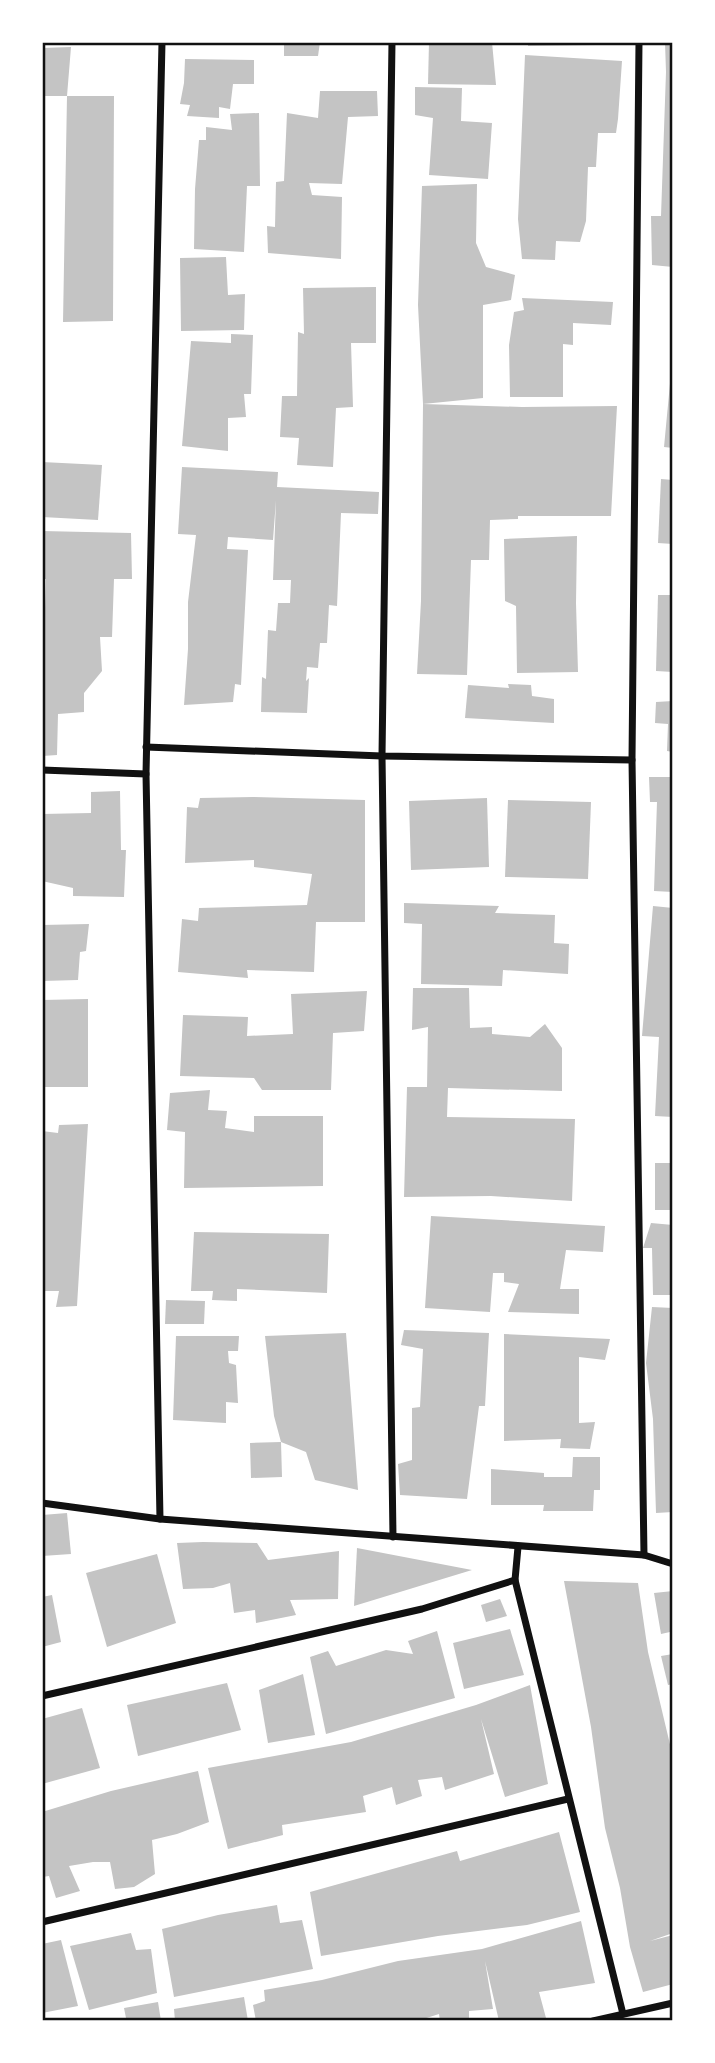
<svg xmlns="http://www.w3.org/2000/svg" width="715" height="2063" font-family="'Archivo Narrow',sans-serif">
	<style>
		.building { fill: #c4c4c4 }
		.lines { fill: none; stroke-linecap: round; stroke-linejoin: round }
		.minor { stroke: #111; stroke-width: 7 }
		.neatline { fill: none; stroke: #111; stroke-width: 2.5 }
	</style>
	<rect width="100%" height="100%" fill="#fff"/>
	<g class="building">
		<polygon points="284,42 320,42 318,56 284,56"/>
		<polygon points="429,42 492,42 496,85 428,84"/>
		<polygon points="528,42 595,42 596,45 528,46"/>
		<polygon points="665,42 673,42 673,267 652,265 651,216 661,216 666,72"/>
		<polygon points="71,47 67,96 114,96 113,321 63,322 67,96 42,96 42,48"/>
		<polygon points="525,55 622,61 618,119 616,133 598,133 596,167 588,167 586,221 580,242 556,241 555,260 522,259 518,219"/>
		<polygon points="185,59 254,60 254,84 233,84 230,109 219,107 219,118 187,116 190,105 180,104 184,83"/>
		<polygon points="415,87 462,88 461,121 492,123 488,179 429,175 433,118 415,115"/>
		<polygon points="320,91 377,91 378,116 348,117 342,184 309,183 312,195 342,197 341,259 268,253 267,226 275,227 276,182 284,181 287,113 318,118"/>
		<polygon points="259,113 260,186 247,186 244,252 194,249 195,189 199,140 206,140 206,127 232,130 230,114"/>
		<polygon points="477,184 476,243 486,267 515,275 511,300 483,305 483,398 423,404 418,305 422,186"/>
		<polygon points="226,257 228,295 245,294 244,330 181,331 180,258"/>
		<polygon points="376,287 376,343 351,343 353,407 336,408 333,467 297,465 299,438 280,437 282,396 297,396 298,332 304,334 303,288"/>
		<polygon points="522,298 613,302 611,325 573,323 573,345 563,344 563,397 510,397 509,345 514,312 524,310"/>
		<polygon points="231,334 253,335 251,394 244,394 246,417 228,418 228,451 182,446 191,341 231,343"/>
		<polygon points="671,373 673,373 673,448 664,447"/>
		<polygon points="423,404 522,407 617,406 611,516 518,516 518,519 490,520 489,560 471,560 467,675 417,674 421,601"/>
		<polygon points="42,462 102,465 98,520 42,517"/>
		<polygon points="182,467 278,472 277,487 379,492 378,514 341,513 337,606 329,605 327,643 320,643 318,668 307,667 306,681 309,678 307,713 261,712 262,677 266,679 268,630 276,631 278,603 290,603 291,580 273,580 276,500 273,540 228,537 227,549 248,550 241,685 235,684 233,702 184,705 188,649 188,602 196,535 178,534"/>
		<polygon points="661,479 673,480 673,544 658,543"/>
		<polygon points="42,531 131,533 132,579 114,579 112,637 100,637 102,671 84,693 84,712 58,714 57,755 42,756 42,637 44,637 46,579 42,579"/>
		<polygon points="577,536 576,603 578,672 517,673 516,606 505,601 504,539"/>
		<polygon points="658,595 673,595 673,672 656,671"/>
		<polygon points="508,684 531,685 532,696 554,699 554,723 465,718 468,685 509,688"/>
		<polygon points="673,701 673,752 667,751 668,724 655,723 656,702"/>
		<polygon points="649,777 673,777 673,892 654,891 657,802 650,802"/>
		<polygon points="120,791 121,850 126,850 124,897 73,896 73,888 42,881 42,814 91,813 91,792"/>
		<polygon points="253,797 365,800 365,922 316,922 314,972 247,970 248,978 178,972 182,919 198,921 199,908 307,905 312,874 254,867 254,860 185,863 187,807 198,808 200,798"/>
		<polygon points="487,798 489,867 411,870 409,801"/>
		<polygon points="508,800 591,802 588,879 505,877"/>
		<polygon points="404,903 499,906 495,913 555,915 554,943 569,944 568,974 503,970 502,986 421,984 422,924 404,923"/>
		<polygon points="653,906 673,908 673,1117 655,1116 659,1037 642,1036"/>
		<polygon points="89,924 86,951 80,952 78,980 42,981 42,925"/>
		<polygon points="413,988 469,988 470,1028 492,1027 492,1034 530,1037 545,1024 562,1048 562,1091 448,1088 447,1117 575,1119 572,1201 491,1196 404,1197 407,1087 427,1087 428,1027 412,1030"/>
		<polygon points="367,991 364,1031 333,1033 331,1090 262,1090 254,1078 180,1076 183,1015 248,1017 247,1036 293,1034 291,994"/>
		<polygon points="88,999 88,1087 42,1087 42,1000"/>
		<polygon points="210,1090 208,1110 227,1111 225,1128 254,1132 254,1116 323,1116 323,1186 184,1188 185,1132 167,1130 170,1093"/>
		<polygon points="88,1124 77,1306 56,1307 59,1291 42,1291 42,1131 58,1133 59,1125"/>
		<rect x="655" y="1163" width="18" height="47"/>
		<polygon points="431,1216 605,1226 603,1252 566,1250 560,1289 579,1289 579,1314 508,1312 519,1284 504,1282 504,1273 493,1273 490,1312 425,1308"/>
		<polygon points="651,1223 673,1225 673,1295 653,1295 652,1248 643,1248"/>
		<polygon points="194,1232 329,1234 327,1293 237,1289 237,1301 212,1300 213,1291 191,1291"/>
		<polygon points="166,1300 205,1301 204,1324 165,1324"/>
		<polygon points="652,1307 673,1308 673,1512 656,1513 653,1419 646,1363"/>
		<polygon points="404,1330 489,1333 485,1406 479,1406 467,1499 400,1495 398,1464 412,1460 412,1408 420,1407 423,1349 401,1345"/>
		<polygon points="346,1333 358,1490 315,1480 306,1452 281,1442 282,1477 251,1478 250,1443 281,1442 274,1416 265,1336"/>
		<polygon points="504,1334 610,1339 605,1360 579,1357 579,1423 595,1422 590,1449 560,1448 561,1439 504,1441"/>
		<polygon points="176,1336 239,1336 238,1351 228,1351 229,1363 236,1365 238,1403 226,1402 226,1423 173,1420"/>
		<polygon points="573,1457 600,1457 600,1490 594,1490 593,1511 543,1511 544,1505 491,1505 491,1469 544,1473 544,1477 572,1477"/>
		<polygon points="67,1513 71,1554 42,1556 42,1515"/>
		<polygon points="203,1542 257,1543 268,1560 339,1551 338,1599 290,1600 296,1615 256,1623 255,1610 234,1613 230,1583 213,1588 183,1589 177,1543"/>
		<polygon points="357,1548 472,1570 354,1606"/>
		<polygon points="157,1554 176,1623 107,1647 86,1573"/>
		<polygon points="564,1581 638,1583 648,1652 673,1757 673,1933 650,1941 673,1935 673,1984 643,1992 630,1947 620,1888 605,1828 591,1727"/>
		<polygon points="673,1591 673,1641 672,1641 670,1632 661,1634 654,1593"/>
		<polygon points="52,1595 61,1642 42,1647 42,1597"/>
		<polygon points="500,1599 507,1616 486,1622 481,1605"/>
		<polygon points="510,1629 524,1675 464,1689 453,1643"/>
		<polygon points="437,1631 455,1698 326,1734 310,1657 328,1651 336,1666 386,1650 413,1654 408,1641"/>
		<polygon points="673,1654 673,1684 668,1685 661,1656"/>
		<polygon points="303,1674 315,1735 268,1743 259,1690"/>
		<polygon points="227,1683 241,1730 138,1756 127,1705"/>
		<polygon points="530,1685 548,1784 505,1797 481,1719 494,1774 445,1790 442,1777 418,1780 422,1796 396,1805 392,1787 363,1796 366,1812 282,1825 283,1835 228,1849 208,1768 351,1742 476,1705"/>
		<polygon points="82,1708 100,1768 42,1784 42,1719"/>
		<polygon points="198,1771 209,1822 177,1834 152,1840 155,1874 134,1887 115,1889 110,1862 93,1862 69,1866 80,1891 56,1898 49,1876 42,1877 42,1812 111,1791"/>
		<polygon points="559,1832 580,1912 527,1925 438,1936 321,1956 310,1892 457,1851 460,1861"/>
		<polygon points="277,1905 280,1923 302,1920 313,1969 174,1997 162,1929 218,1915"/>
		<polygon points="581,1921 595,1983 539,1992 546,2018 535,2021 499,2021 485,1961 493,2009 469,2011 469,2021 440,2021 439,2014 417,2021 256,2021 253,2005 265,2001 264,1990 322,1980 398,1961 482,1949"/>
		<polygon points="131,1933 136,1950 151,1949 157,1993 89,2010 70,1946"/>
		<polygon points="61,1940 78,2006 42,2013 42,1944"/>
		<polygon points="244,1997 248,2021 175,2021 174,2009"/>
		<polygon points="158,2002 161,2021 117,2021 126,2018 124,2008"/>
	</g>
	<g class="lines">
		<g class="minor">
			<polyline points="392,42 382,756 393,1537"/>
			<polyline points="639,42 632,760 644,1555"/>
			<polyline points="146,747 382,756 632,760"/>
			<polyline points="42,770 146,774"/>
			<polyline points="42,1503 160,1519 644,1555 673,1564"/>
			<polyline points="160,1519 146,774 162,42"/>
			<polyline points="518,1547 515,1580 623,2014"/>
			<polyline points="42,1696 422,1609 515,1580"/>
			<polyline points="42,1922 568,1799"/>
			<polyline points="593,2021 673,2003"/>
		</g>
	</g>
	<rect width="715" height="2063" fill="none" stroke="#ffffff" stroke-width="88"/>
	<rect x="44" y="44" width="627" height="1975" class="neatline"/>
</svg>
